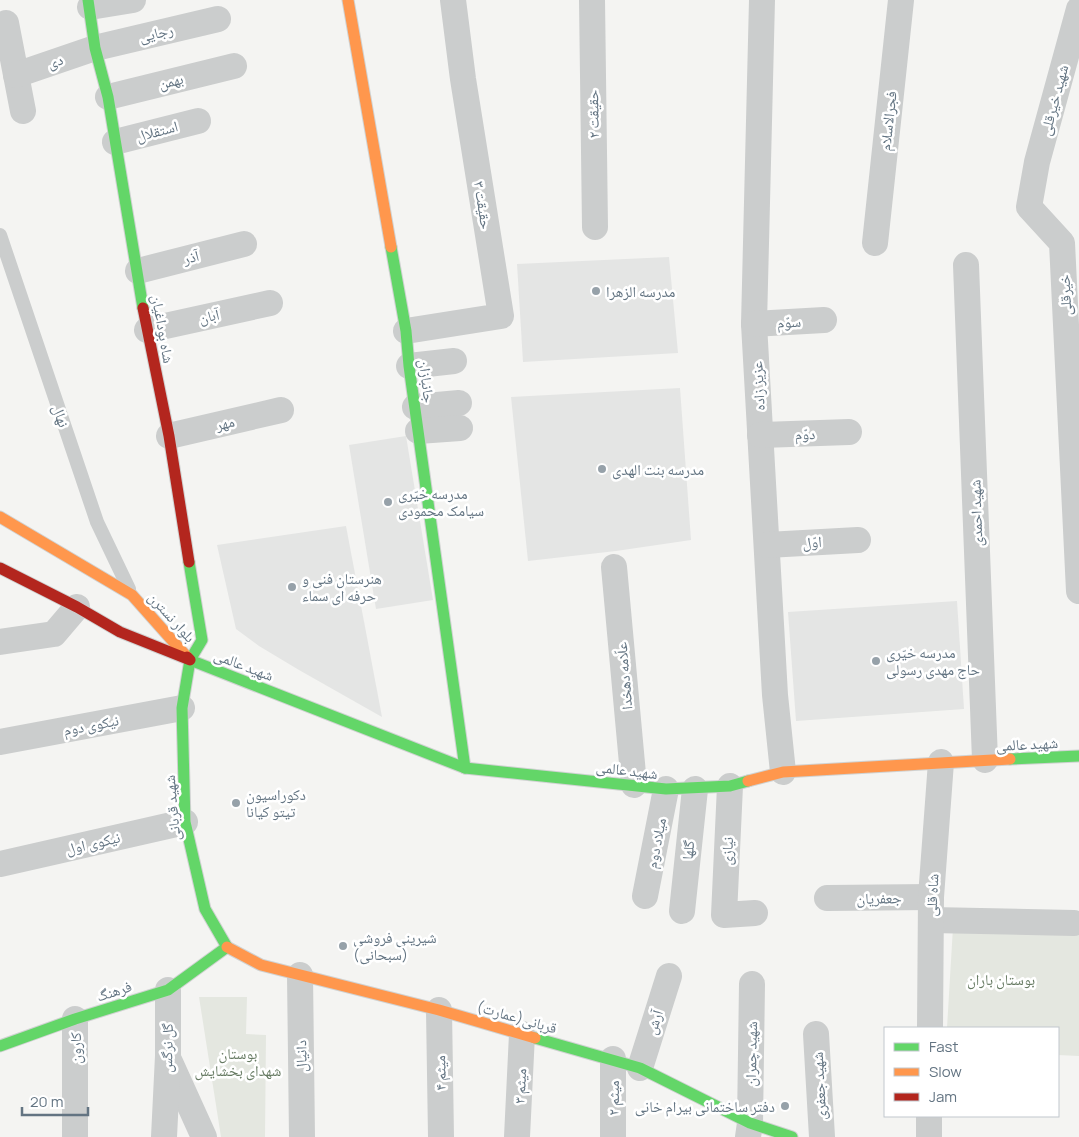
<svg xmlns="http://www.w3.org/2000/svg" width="1079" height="1137" font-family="Manrope,'Noto Naskh Arabic',sans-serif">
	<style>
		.built { fill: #e4e5e4 }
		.green { fill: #e4e7e0 }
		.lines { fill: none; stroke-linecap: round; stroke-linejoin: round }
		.fast-casing { stroke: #d0d2d2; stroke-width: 13 }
		.slow-casing { stroke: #d0d2d2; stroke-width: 13 }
		.jam-casing { stroke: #d0d2d2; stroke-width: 13 }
		.lane { stroke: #cbcdcd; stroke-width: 14 }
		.street { stroke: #cbcdcd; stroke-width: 26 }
		.fast { stroke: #63d668; stroke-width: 11 }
		.slow { stroke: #ff974d; stroke-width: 11 }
		.jam { stroke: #b3261e; stroke-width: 11 }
		.poi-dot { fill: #96a1a9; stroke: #fff; stroke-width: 2 }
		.labels { text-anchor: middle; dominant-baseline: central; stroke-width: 5; stroke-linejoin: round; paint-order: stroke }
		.street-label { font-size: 15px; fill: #637482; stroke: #fff }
		.poi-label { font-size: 15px; fill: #637482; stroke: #fff; text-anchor: start }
		.park-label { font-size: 15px; fill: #667a62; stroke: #fff }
	</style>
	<rect width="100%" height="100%" fill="#f4f4f2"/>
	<g class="built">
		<polygon points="669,257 678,353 523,362 517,264"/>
		<polygon points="680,388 691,540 616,551 528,561 511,397"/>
		<polygon points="406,436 433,600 376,609 349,445"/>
		<polygon points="346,526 382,717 299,670 259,646 236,629 217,545"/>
		<polygon points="957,601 964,709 796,721 788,612"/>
	</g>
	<g class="green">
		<polygon points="953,927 1079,934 1079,1056 1058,1055 1058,1028 947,1028"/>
		<polygon points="199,997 247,997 246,1034 266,1035 265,1137 221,1137"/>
	</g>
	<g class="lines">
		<defs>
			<g id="fast">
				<polyline points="88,0 95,48 108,97 143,308"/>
				<polyline points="391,247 406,331 409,366 465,768"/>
				<polyline points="189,562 202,640 190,660 182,708 185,822 205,909 227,947"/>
				<polyline points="190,660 465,768 666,789 730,786 748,781"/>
				<polyline points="1010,759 1079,756"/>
				<polyline points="535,1038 640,1068 750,1123 792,1137"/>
				<polyline points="0,1046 75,1019 168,990 227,947"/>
			</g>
			<g id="slow">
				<polyline points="348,0 391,247"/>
				<polyline points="0,517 132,595 187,657"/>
				<polyline points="748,781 783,772 1010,759"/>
				<polyline points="227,947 261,965 439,1010 535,1038"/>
			</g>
			<g id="jam">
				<polyline points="143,308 169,436 189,562"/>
				<polyline points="0,568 77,607 120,632 190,660 187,657"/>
			</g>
		</defs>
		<use href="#fast" class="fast-casing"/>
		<use href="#slow" class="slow-casing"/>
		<use href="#jam" class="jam-casing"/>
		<polyline class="lane" points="0,235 97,522 129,589"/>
		<g class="street">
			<polyline points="592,0 595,227"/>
			<polyline points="762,0 754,324 775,695 783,772"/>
			<polyline points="90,7 133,0"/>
			<polyline points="1079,9 1037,162 1029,207 1062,243 1079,591"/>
			<polyline points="6,23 23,111"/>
			<polyline points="16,75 95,48 218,19"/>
			<polyline points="108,97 234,66"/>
			<polyline points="115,142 198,121"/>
			<polyline points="875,243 901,0"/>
			<polyline points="966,265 985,760"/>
			<polyline points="138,271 244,244"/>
			<polyline points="754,324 824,320"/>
			<polyline points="147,330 270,303"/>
			<polyline points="406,331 501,316 463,79 453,0"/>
			<polyline points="409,366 454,361"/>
			<polyline points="415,407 459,403"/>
			<polyline points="418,431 460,428"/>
			<polyline points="760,435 849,432"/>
			<polyline points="169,436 281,410"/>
			<polyline points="767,545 858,540"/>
			<polyline points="614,567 634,785"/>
			<polyline points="0,642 54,634 77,607"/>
			<polyline points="0,742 182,708"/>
			<polyline points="730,786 724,915 755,913"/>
			<polyline points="0,864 185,822"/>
			<polyline points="645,896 666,789"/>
			<polyline points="827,898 931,897"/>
			<polyline points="682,911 695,789"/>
			<polyline points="931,920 1074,923"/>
			<polyline points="300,975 302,1137"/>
			<polyline points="439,1010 441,1137"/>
			<polyline points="930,1028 931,897 941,762"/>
			<polyline points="816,1034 822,1137"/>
			<polyline points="170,1062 204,1137"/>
			<polyline points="640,1068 669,976"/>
			<polyline points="75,1137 75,1019"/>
			<polyline points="164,1137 168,1056 168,990"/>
			<polyline points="517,1137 522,1034"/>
			<polyline points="613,1137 613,1059"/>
			<polyline points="748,1137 750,1123 752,984"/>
			<polyline points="929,1137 929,1116"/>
		</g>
		<use href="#fast" class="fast"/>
		<use href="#slow" class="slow"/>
		<use href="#jam" class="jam"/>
	</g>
	<g class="poi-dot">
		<circle cx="596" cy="291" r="5"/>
		<circle cx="602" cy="469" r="5"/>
		<circle cx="388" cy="502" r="5"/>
		<circle cx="292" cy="587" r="5"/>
		<circle cx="876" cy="661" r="5"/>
		<circle cx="236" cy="803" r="5"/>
		<circle cx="343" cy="946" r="5"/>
		<circle cx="785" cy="1106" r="5"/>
	</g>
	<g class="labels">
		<g class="street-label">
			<text transform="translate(156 33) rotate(-13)">رجایی</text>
			<text transform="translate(55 61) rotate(-19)">دی</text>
			<text transform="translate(171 81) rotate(-14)">بهمن</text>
			<text transform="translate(1054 100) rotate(-75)">شهید خیرقلی</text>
			<text transform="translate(593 114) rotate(-91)">حقیقت ۲</text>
			<text transform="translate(888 121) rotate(-84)">فجرالاسلام</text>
			<text transform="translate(157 131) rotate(-15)">استقلال</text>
			<text transform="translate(483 205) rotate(81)">حقیقت ۳</text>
			<text transform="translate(191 257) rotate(-14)">آذر</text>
			<text transform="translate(1065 295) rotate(-93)">خیرقلی</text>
			<text transform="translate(209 316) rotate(-13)">آبان</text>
			<text transform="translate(789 322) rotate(-3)">سوّم</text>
			<text transform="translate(163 329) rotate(80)">شاه بوداغیان</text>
			<text transform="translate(427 381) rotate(83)">جانبازان</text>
			<text transform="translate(758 386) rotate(-93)">عزیز زاده</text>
			<text transform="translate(61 416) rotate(71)">نهال</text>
			<text transform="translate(225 423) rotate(-13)">مهر</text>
			<text transform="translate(805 434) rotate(-2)">دوّم</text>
			<text transform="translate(976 513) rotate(-92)">شهید احمدی</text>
			<text transform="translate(812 542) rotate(-4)">اوّل</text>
			<text transform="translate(172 617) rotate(48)">بلوار نسترن</text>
			<text transform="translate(244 665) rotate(21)">شهید عالمی</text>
			<text transform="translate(624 676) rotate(-95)">علّامه دهخدا</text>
			<text transform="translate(91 725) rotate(-11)">نیکوی دوم</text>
			<text transform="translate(1027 744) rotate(-3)">شهید عالمی</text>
			<text transform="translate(627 770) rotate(7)">شهید عالمی</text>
			<text transform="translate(172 808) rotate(-95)">شهید قربانی</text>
			<text transform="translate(93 843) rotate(-13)">نیکوی اول</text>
			<text transform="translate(656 843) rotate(-79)">میلاد دوم</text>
			<text transform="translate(688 850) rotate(-84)">گلها</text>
			<text transform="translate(727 851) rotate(-87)">نیازی</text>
			<text transform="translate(932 895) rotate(-87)">شاه قلی</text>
			<text transform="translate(879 898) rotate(-1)">جعفریان</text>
			<text transform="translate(114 991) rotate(-18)">فرهنگ</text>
			<text transform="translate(517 1017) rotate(16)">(عمارت)قربانی</text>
			<text transform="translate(654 1022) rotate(-72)">آرش</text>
			<text transform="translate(75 1048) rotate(-90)">کارون</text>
			<text transform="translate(167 1048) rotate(-89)">گل نرگس</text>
			<text transform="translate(751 1054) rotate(-89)">شهید چمران</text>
			<text transform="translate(301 1056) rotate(-91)">دانیال</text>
			<text transform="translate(440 1073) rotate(-91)">میثم ۴</text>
			<text transform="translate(520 1086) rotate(-87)">میثم ۳</text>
			<text transform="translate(819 1086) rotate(-93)">شهید جعفری</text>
			<text transform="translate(613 1098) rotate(-90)">میثم ۲</text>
		</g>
		<g class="poi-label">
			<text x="606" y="291">مدرسه الزهرا</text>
			<text x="612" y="469">مدرسه بنت الهدی</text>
			<text x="398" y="493">مدرسه خیّری<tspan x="398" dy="17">سیامک محمودی</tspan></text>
			<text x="302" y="578">هنرستان فنی و<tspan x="302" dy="17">حرفه ای سماء</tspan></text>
			<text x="886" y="652">مدرسه خیّری<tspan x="886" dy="17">حاج مهدی رسولی</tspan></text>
			<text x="246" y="794">دکوراسیون<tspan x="246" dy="17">تیتو کیانا</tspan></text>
			<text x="353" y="937">شیرینی فروشی<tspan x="353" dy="17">(سبحانی)</tspan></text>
			<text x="775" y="1106" text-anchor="end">دفتر ساختمانی بیرام خانی</text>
		</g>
		<g class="park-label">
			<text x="1001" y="979">بوستان باران</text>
			<text x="238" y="1053">بوستان<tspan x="238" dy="17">شهدای بخشایش</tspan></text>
		</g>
	</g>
	<rect x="884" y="1027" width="175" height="90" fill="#ffffff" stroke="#c1c7cd"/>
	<rect x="894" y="1043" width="25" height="8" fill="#63d668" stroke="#c1c7cd"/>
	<text x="929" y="1052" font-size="15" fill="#637482">Fast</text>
	<rect x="894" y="1068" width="25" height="8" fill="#ff974d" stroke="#c1c7cd"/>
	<text x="929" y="1077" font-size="15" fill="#637482">Slow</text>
	<rect x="894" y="1093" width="25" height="8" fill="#b3261e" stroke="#c1c7cd"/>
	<text x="929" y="1102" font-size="15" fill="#637482">Jam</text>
	<path d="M22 1107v8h66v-8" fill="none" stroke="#637482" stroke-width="2.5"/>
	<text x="30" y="1107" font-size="15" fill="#637482" stroke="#ffffff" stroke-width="4" paint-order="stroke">20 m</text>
</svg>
